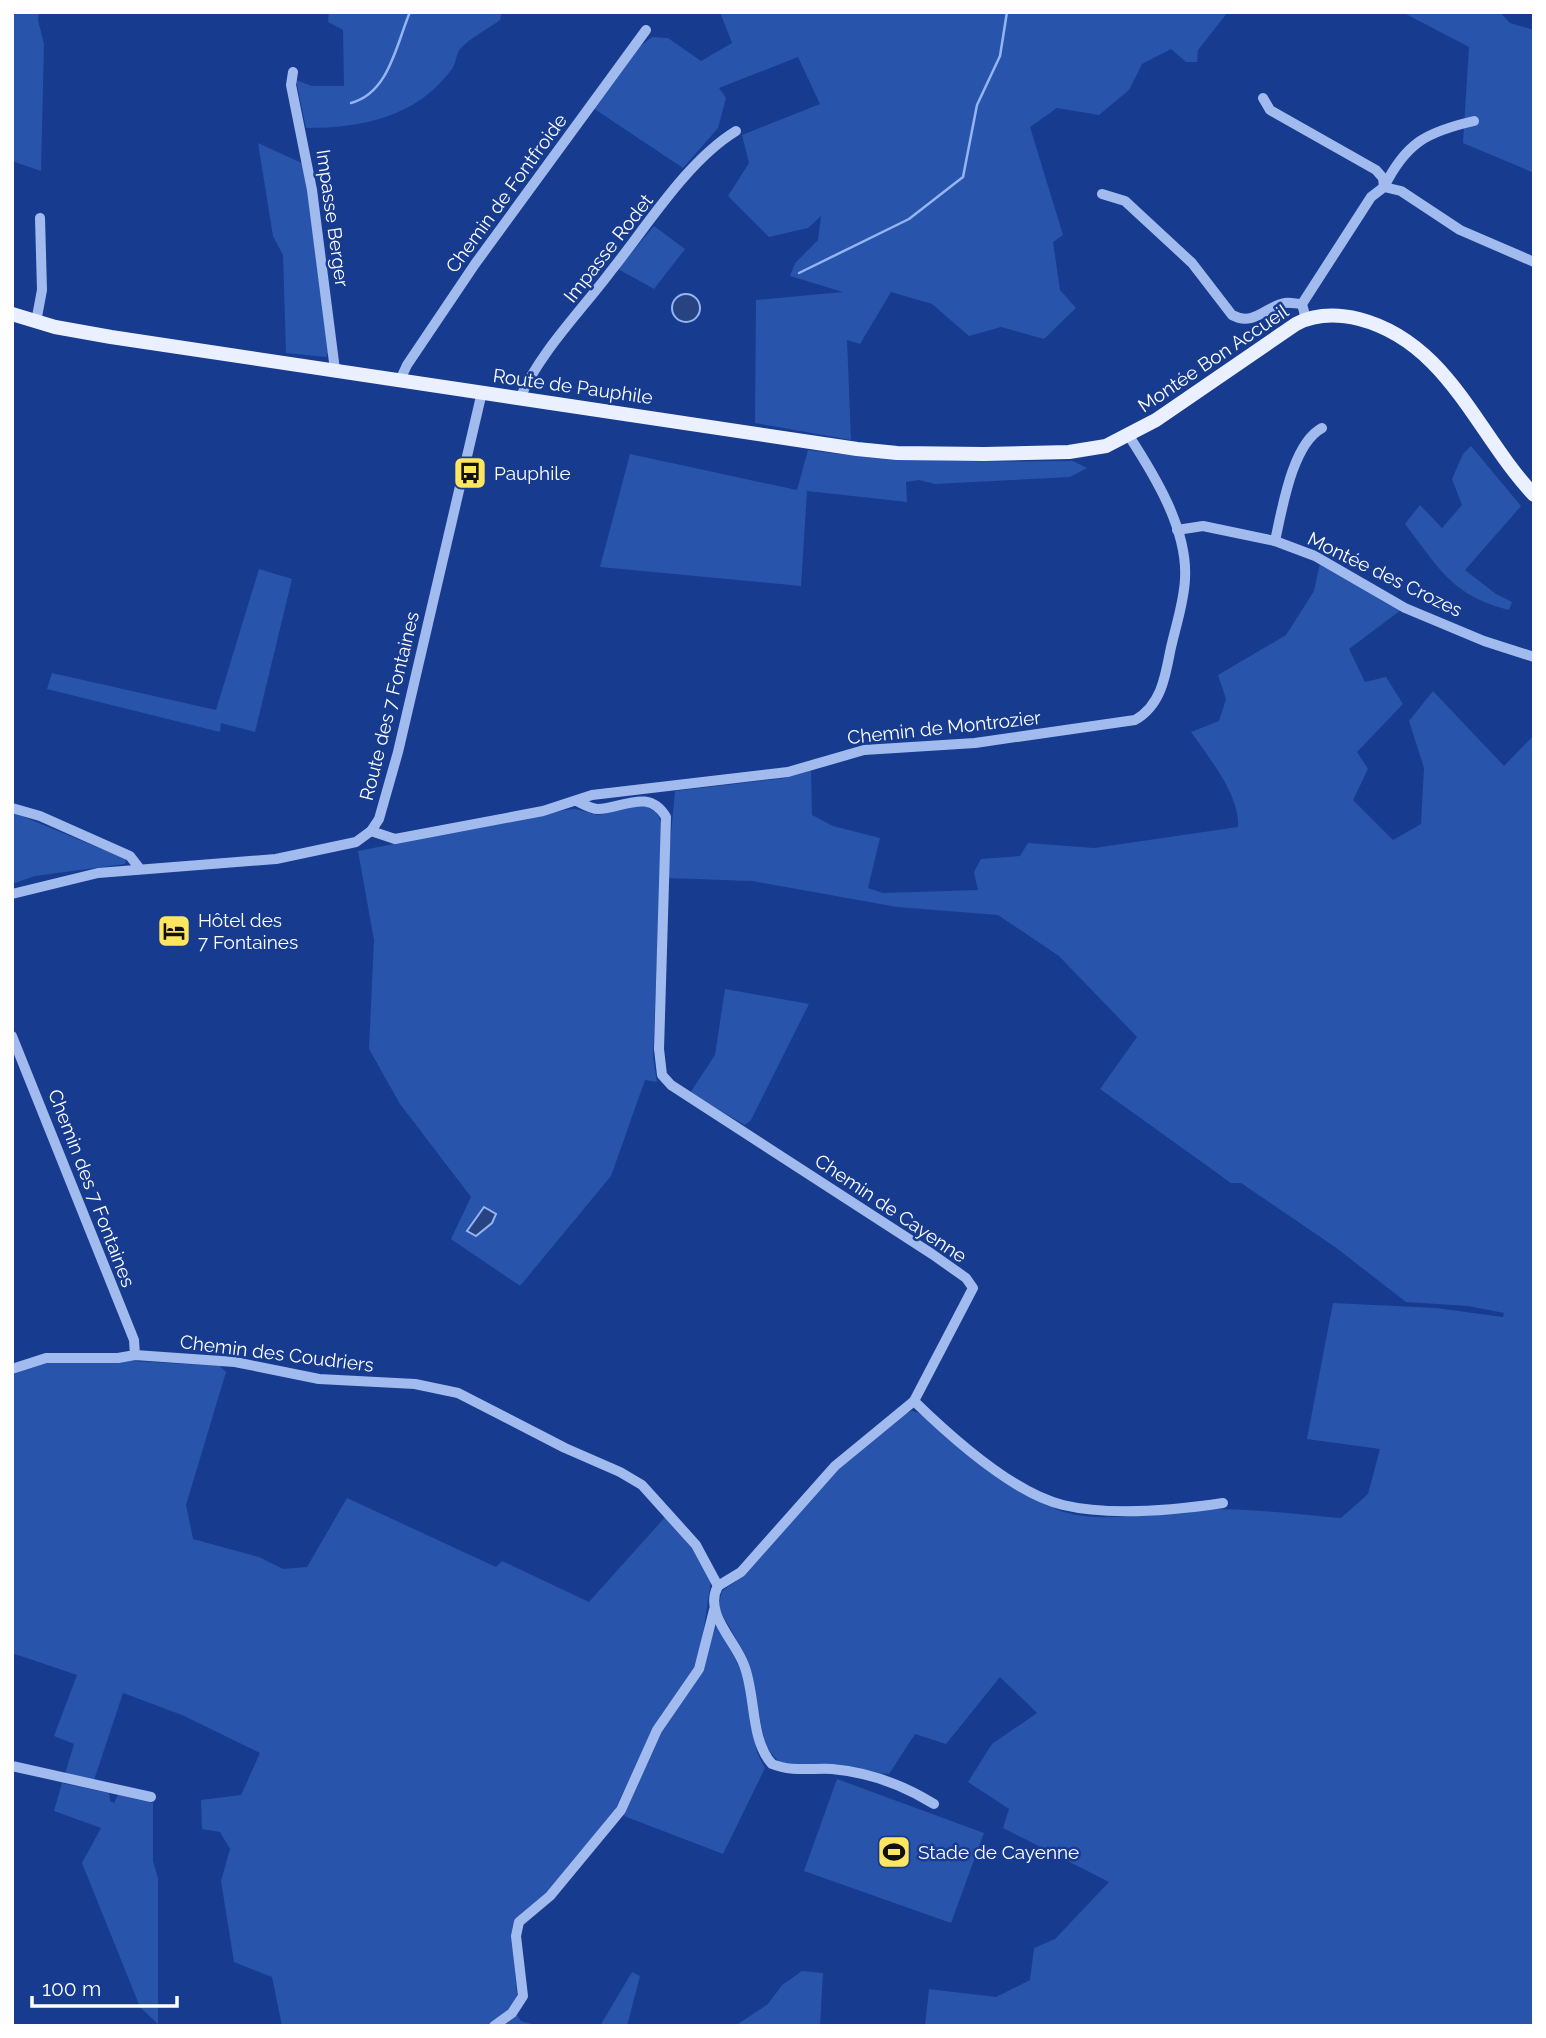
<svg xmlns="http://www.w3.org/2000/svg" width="1546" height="2038" font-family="Raleway,sans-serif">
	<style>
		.green { fill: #2954ac }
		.water { fill: #284381; stroke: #95b4f2; stroke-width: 2 }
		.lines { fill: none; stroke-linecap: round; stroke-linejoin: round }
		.stream { stroke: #95b4f2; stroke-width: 2.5 }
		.minor { stroke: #a2bbef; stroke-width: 10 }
		.major { stroke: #eaf0ff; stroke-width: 14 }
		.labels { text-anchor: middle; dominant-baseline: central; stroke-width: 5; stroke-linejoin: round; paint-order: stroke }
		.street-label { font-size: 19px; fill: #fff; stroke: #173b8e }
		.poi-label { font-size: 19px; fill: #fff; stroke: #173b8e; text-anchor: start }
	</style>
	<rect width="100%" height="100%" fill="#173b8e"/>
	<g class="green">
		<polygon points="12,12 39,12 38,20 44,44 41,171 12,161"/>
		<path d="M 329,12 L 502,12 L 500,20 C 488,29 470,38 460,49 C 456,54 456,63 452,69 C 417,117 362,128 306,128 L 296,80 L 312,86 L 344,86 L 343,30 L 328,22 Z"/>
		<polygon points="720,12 1228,12 1198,50 1197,62 1186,62 1171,49 1142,64 1129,90 1099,115 1057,108 1030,127 1063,235 1053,242 1060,290 1076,308 1044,339 1001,327 969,336 932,304 891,292 860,344 847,340 851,440 755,423 756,300 843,292 790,276 795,263 818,240 821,216 808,228 769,237 728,196 749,163 742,135 820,104 798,57 719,88 726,98 718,128 683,168 593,108 639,47 652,37 668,38 701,61 732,43"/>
		<polygon points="1402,12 1500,12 1510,23 1534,30 1534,173 1463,143 1469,47"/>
		<polygon points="258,143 304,164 329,351 326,357 286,353 283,255 273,236"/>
		<polygon points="654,226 685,249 654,289 618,269"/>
		<path d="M 1471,446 L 1521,506 L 1465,570 L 1496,594 L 1512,602 L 1509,610 C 1451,595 1440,569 1405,524 L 1420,505 L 1442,528 L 1462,505 L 1452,479 L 1463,454 Z"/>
		<path d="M 808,450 C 897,462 984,462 1073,461 L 1087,468 L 1070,477 L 935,484 L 919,480 L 906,482 L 907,502 L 807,491 L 801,586 L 600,567 L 630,454 L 797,490 Z"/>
		<path d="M 1320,563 L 1401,610 L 1349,649 L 1365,682 L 1386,677 L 1403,704 L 1357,752 L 1368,769 L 1353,800 L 1393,840 L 1421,824 L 1424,768 L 1409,721 L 1433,691 L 1504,766 L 1534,735 L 1534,2026 L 925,2026 L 929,1989 L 996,1997 L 1030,1980 L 1034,1948 L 1055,1939 L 1109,1882 L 1003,1828 L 1009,1809 L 968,1782 L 992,1744 L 1037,1713 L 1000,1677 L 946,1744 L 915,1734 L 889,1774 L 779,1762 L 766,1747 L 747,1658 L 718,1607 L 722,1591 L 735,1582 L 840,1467 L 901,1415 L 912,1411 L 919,1413 C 956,1440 1023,1500 1064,1512 C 1109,1525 1157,1510 1202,1509 C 1249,1508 1295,1514 1341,1518 L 1368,1494 L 1380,1449 L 1307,1439 L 1333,1303 L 1436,1308 L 1503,1317 L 1504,1313 L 1468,1306 L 1406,1302 L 1335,1247 L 1241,1183 L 1231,1183 L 1100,1089 L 1137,1037 L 1059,956 L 998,915 L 897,907 L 752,881 L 667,878 L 675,791 L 786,778 L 811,770 L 812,815 L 833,826 L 880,838 L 868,888 L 883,893 L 978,890 L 974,872 L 981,859 L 1020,856 L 1028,843 L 1094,848 L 1238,827 C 1240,795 1209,758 1191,732 L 1219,721 L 1226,699 L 1218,675 L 1286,635 L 1314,591 Z"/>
		<polygon points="259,569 292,579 255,732 221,723 220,732 47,689 52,673 216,710"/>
		<path d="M 638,805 C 653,808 660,812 662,828 L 653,1057 L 657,1082 L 645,1080 L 611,1176 L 520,1286 L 451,1239 L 471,1197 L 400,1104 L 369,1049 L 374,940 L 358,851 L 565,810 L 575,809 L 598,815 Z"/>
		<polygon points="12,812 126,859 125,864 35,876 12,884"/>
		<polygon points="725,989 809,1004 751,1120 745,1125 690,1093 715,1055"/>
		<polygon points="133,1361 220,1366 226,1372 186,1505 193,1539 259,1557 283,1569 307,1567 347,1498 496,1567 502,1561 589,1602 666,1516 696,1553 711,1581 701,1646 694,1667 652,1730 615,1810 512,1935 517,1995 511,2007 521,2021 539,2026 282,2026 272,1977 234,1962 221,1881 230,1849 220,1832 202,1829 201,1800 241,1795 260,1753 182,1715 123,1693 94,1780 65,1774 74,1744 54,1736 77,1675 12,1653 12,1375 48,1362"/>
		<polygon points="717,1625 743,1674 757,1753 765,1768 723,1854 624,1816 660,1734 689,1691"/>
		<polygon points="837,1779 984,1833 951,1923 804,1871"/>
		<polygon points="62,1783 109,1793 110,1801 114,1803 118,1795 153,1803 153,1861 158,1878 158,2024 140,2007 82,1863 101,1828 54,1811"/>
		<polygon points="802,1971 823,1973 820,2026 735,2026 768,2004 782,1985"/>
		<polygon points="632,1972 640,1976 627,2026 600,2026"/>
	</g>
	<g class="water">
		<circle cx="686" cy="308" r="14"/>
		<polygon points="484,1207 496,1214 492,1223 476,1236 467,1231"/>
	</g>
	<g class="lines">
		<g class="stream">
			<path d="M 351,103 C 389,93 396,45 410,12"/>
			<polyline points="799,273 909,219 963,177 977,105 1000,56 1007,12"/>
		</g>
		<g class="minor">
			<polyline points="293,72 291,85 312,190 335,370"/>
			<polyline points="1263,98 1270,110 1376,170 1383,178 1384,187"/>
			<path d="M 1384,187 C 1406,143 1426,132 1474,121"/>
			<path d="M 1102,194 L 1125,201 L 1192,263 L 1232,315 C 1254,327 1266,306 1285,303 C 1290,302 1297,304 1302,304"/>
			<polyline points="1306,319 1302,304 1371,197 1384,187 1401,191 1460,230 1534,262"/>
			<polyline points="36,322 42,290 40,218"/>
			<polyline points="400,380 407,365 475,264 646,30"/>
			<path d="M 520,398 C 540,352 581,311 611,271 C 647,226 687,161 736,131"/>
			<polyline points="1177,530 1203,526 1275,541 1315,556 1405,608 1484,641 1534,657"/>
			<path d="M 1275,541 C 1282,510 1292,444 1322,428"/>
			<path d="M 577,801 C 583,804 591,809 598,809 C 623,808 649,788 666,817 L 659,1049 L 662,1075 L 671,1085 L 932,1254 L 966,1278 L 973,1288 L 914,1401 L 835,1466 L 741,1572 L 718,1586 C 703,1613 735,1640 744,1665 C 756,1695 750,1740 772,1764 C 791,1772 812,1768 832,1769 C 868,1772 903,1785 934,1804"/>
			<polyline points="12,808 40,816 130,856 140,869"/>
			<path d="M 371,831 L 395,839 L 543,811 L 592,795 L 788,772 L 864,750 L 975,743 L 1135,720 C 1160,706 1165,679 1170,652 C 1175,628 1184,603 1185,579 C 1188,530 1155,476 1129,436"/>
			<polyline points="12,894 98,873 276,859 356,842 371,831 379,819 398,752 482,392"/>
			<polyline points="12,1036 134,1340 135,1355"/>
			<polyline points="12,1369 46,1358 118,1358 135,1355 235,1362 319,1379 415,1384 458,1393 565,1448 620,1472 642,1485 696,1545 718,1586"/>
			<path d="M 914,1401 C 950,1436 1013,1493 1063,1505 C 1109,1516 1176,1510 1223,1503"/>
			<polyline points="12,1766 151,1797"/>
			<polyline points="494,2026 512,2013 523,1996 516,1936 519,1922 550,1896 621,1810 657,1730 699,1669 714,1610"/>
		</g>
		<path class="major" d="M 12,314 L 55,327 L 111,337 L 857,449 L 897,453 L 984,454 L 1069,452 L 1106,446 L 1156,420 L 1296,324 C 1315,314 1338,314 1359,319 C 1448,342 1477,435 1534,495"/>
	</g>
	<defs>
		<symbol id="bus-square" viewBox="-11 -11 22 22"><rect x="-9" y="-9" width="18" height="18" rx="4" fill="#ffe660" stroke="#173b8e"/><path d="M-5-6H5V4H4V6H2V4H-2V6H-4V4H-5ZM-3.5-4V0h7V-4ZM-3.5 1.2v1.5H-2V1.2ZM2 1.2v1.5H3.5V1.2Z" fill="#111"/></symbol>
		<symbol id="hotel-square" viewBox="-11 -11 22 22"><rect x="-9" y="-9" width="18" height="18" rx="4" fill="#ffe660" stroke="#173b8e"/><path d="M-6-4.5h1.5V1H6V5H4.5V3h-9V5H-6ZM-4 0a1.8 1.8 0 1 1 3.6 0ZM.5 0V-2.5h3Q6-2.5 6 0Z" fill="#111"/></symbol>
		<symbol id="stadium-square" viewBox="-11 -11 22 22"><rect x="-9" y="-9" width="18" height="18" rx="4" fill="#ffe660" stroke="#173b8e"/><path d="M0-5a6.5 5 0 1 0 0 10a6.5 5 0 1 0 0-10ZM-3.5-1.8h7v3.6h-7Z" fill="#111"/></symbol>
	</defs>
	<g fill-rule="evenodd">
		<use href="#bus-square" x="451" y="454" width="38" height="38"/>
		<use href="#hotel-square" x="155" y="912" width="38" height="38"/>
		<use href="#stadium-square" x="875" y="1833" width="38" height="38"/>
	</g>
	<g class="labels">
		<g class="street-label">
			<text transform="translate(506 193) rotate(-54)">Chemin de Fontfroide</text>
			<text transform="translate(333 218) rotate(82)">Impasse Berger</text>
			<text transform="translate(608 248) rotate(-52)">Impasse Rodet</text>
			<text transform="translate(1213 358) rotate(-34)">Montée Bon Accueil</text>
			<text transform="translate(573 386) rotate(8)">Route de Pauphile</text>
			<text transform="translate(1385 574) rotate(26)">Montée des Crozes</text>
			<text transform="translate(389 706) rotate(-76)">Route des 7 Fontaines</text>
			<text transform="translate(944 727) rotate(-6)">Chemin de Montrozier</text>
			<text transform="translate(92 1188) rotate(69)">Chemin des 7 Fontaines</text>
			<text transform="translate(891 1208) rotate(34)">Chemin de Cayenne</text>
			<text transform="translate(277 1353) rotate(7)">Chemin des Coudriers</text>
		</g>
		<g class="poi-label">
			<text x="494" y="473">Pauphile</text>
			<text x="198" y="920">Hôtel des<tspan x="198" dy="22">7 Fontaines</tspan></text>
			<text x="918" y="1852">Stade de Cayenne</text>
		</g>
	</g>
	<rect width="1546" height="2038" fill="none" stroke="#ffffff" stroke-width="28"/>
	<path d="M32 1996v10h145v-10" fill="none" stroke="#ffffff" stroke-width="3.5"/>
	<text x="42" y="1996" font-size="21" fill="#ffffff" stroke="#173b8e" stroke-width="5" paint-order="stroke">100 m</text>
</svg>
